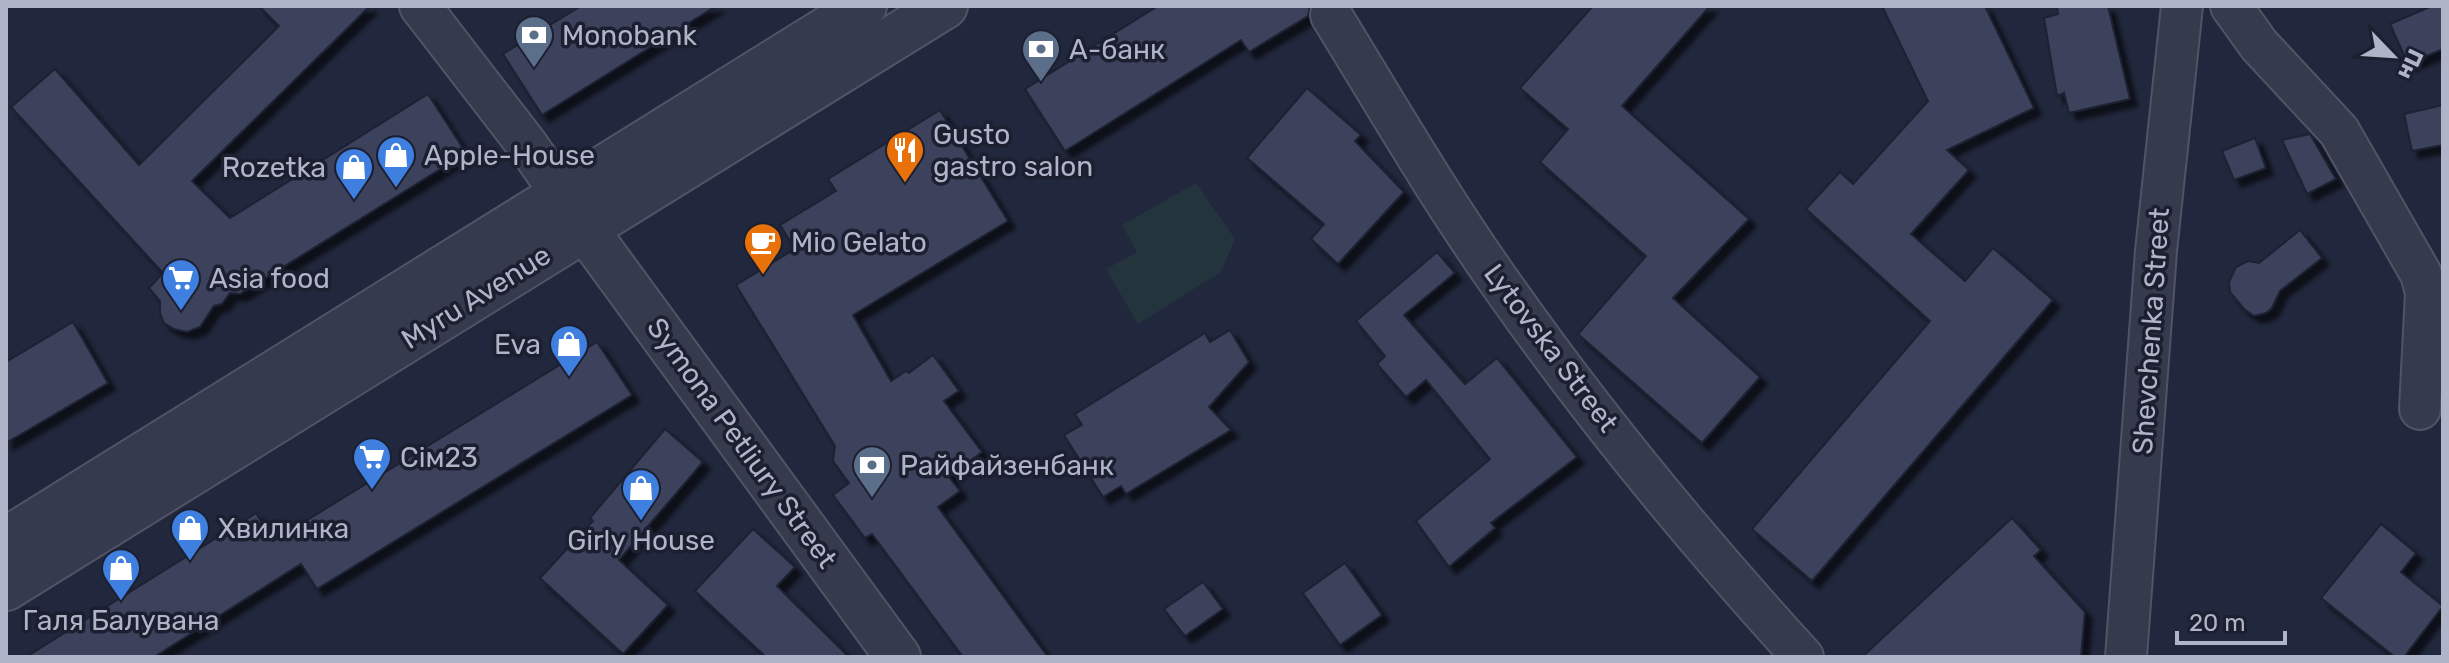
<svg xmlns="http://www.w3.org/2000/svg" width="2449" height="663" font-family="Rubik,sans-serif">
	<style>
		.green { fill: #23343d }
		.building { fill: #3d435c; stroke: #1d2132; stroke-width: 2; filter: url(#shadow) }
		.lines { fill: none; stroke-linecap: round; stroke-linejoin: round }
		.minor-casing { stroke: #505466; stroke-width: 44 }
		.tertiary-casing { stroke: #505466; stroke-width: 48 }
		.minor { stroke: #353a4c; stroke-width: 40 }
		.tertiary { stroke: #353a4c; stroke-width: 44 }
		.labels { text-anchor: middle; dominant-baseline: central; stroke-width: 7; stroke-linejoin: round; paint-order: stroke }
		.poi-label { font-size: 28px; fill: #b0b4c8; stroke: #1b1f30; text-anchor: start }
		.street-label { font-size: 28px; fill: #b0b4c8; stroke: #1b1f30 }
	</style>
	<defs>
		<filter id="shadow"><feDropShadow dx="7" dy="7" stdDeviation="2" flood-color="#0009"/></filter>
	</defs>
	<rect width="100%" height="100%" fill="#21273c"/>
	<polygon class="green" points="1196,183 1235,239 1221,272 1138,324 1106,269 1137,252 1122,225"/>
	<g class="building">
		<polygon points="259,6 370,6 192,181 230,218 428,94 466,153 240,294 230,293 222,304 214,306 200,327 187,332 174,329 164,323 160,313 160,301 149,288 163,273 11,107 55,69 139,165 279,26"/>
		<polygon points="581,6 716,6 542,115 503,54"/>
		<polygon points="1158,6 1310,6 1308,16 1249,52 1241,40 1065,151 1025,89"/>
		<polygon points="1593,6 1710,6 1622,106 1749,219 1673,298 1760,377 1702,443 1578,334 1646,256 1540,162 1568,129 1520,88"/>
		<polygon points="1882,6 1985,6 2034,108 1947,150 1969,170 1911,234 1965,281 1993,248 2053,300 1812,581 1752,529 1930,321 1806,209 1840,172 1853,184 1928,101"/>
		<polygon points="2057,6 2108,6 2130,99 2069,113 2064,93 2057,96 2044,18 2058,14"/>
		<polygon points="2432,6 2443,6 2443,49 2408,64 2390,24"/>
		<polygon points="1307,88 1361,135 1355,141 1404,192 1338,264 1311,239 1324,224 1247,158"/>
		<polygon points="2443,105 2443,145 2412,151 2404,114"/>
		<polygon points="940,110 1008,221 853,315 891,381 906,371 909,373 933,355 959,391 944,401 982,452 949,477 960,491 938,507 1048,657 963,657 872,534 865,538 833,495 849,483 833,461 835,446 736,285 795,249 780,225 836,191 828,179"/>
		<polygon points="2310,134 2336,179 2307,194 2282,140"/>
		<polygon points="2255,138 2266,168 2234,180 2222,151"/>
		<polygon points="2300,230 2322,258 2280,291 2272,308 2266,313 2254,316 2244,309 2230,292 2229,282 2236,267 2248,261 2259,263"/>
		<polygon points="1437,252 1455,273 1404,315 1465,384 1497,358 1577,457 1491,523 1495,528 1449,567 1416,521 1490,459 1426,380 1406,397 1377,364 1385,356 1356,321"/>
		<polygon points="73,322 108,383 6,443 6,362"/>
		<polygon points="1230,330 1249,362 1209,407 1231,430 1126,494 1121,486 1103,497 1064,435 1082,425 1075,414 1205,333 1210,342"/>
		<polygon points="597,342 632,395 317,589 301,564 154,657 26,657 256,513 273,541"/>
		<polygon points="665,429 703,462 619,560 668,605 623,654 540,578 593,521 590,518"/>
		<polygon points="2012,518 2041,550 2034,556 2085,612 2081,657 1862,657"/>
		<polygon points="2381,524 2416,553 2401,572 2443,606 2404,657 2395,657 2321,598"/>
		<polygon points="753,529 795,567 777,586 849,657 766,657 695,591"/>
		<polygon points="1345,563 1382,615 1340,645 1303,593"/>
		<polygon points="1203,582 1223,609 1185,636 1164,609"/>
	</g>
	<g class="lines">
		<defs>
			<g id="minor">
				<polyline points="420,6 528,146 580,221"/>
				<polyline points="2231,6 2259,45 2339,131 2421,274 2426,293 2420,409"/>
				<path d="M 1331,15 C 1388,108 1443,203 1506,291 C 1596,419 1697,541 1803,657"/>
				<polyline points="2126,657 2156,251 2182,6"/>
			</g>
			<g id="tertiary">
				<polyline points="585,229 898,657"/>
				<polyline points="6,540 864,6"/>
				<polyline points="6,588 945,6"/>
			</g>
		</defs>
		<use href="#minor" class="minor-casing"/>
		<use href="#tertiary" class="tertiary-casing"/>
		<use href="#minor" class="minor"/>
		<use href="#tertiary" class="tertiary"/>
	</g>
	<defs>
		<symbol id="bank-pin" viewBox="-11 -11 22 30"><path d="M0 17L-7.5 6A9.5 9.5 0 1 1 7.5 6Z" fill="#5c6f8a" stroke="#1b1f30"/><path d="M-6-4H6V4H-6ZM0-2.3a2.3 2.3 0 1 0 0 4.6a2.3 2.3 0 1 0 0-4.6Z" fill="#fff"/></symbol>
		<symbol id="restaurant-pin" viewBox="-11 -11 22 30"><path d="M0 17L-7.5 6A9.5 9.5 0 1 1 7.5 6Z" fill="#e8710a" stroke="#1b1f30"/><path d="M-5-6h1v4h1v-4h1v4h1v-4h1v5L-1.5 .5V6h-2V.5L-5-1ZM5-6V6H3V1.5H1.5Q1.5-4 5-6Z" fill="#fff"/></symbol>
		<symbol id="shop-pin" viewBox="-11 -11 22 30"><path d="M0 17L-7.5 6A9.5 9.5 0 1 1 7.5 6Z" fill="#3f7fe0" stroke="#1b1f30"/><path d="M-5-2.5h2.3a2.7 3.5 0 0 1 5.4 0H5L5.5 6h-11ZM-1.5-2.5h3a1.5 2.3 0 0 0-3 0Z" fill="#fff"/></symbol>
		<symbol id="cafe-pin" viewBox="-11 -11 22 30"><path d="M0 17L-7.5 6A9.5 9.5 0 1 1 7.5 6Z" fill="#e8710a" stroke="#1b1f30"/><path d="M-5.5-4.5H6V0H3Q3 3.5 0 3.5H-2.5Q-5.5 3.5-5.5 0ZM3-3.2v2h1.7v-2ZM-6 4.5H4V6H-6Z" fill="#fff"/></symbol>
		<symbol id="supermarket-pin" viewBox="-11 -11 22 30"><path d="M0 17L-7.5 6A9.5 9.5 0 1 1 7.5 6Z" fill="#3f7fe0" stroke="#1b1f30"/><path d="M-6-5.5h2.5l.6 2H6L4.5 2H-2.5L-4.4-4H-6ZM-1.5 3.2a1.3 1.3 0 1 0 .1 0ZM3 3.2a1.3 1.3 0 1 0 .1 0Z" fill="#fff"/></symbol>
	</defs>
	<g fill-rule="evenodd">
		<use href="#bank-pin" x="512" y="13" width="44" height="60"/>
		<use href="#bank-pin" x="1019" y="27" width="44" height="60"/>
		<use href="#restaurant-pin" x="883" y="128" width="44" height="60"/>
		<use href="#shop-pin" x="374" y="133" width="44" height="60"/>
		<use href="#shop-pin" x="332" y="145" width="44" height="60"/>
		<use href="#cafe-pin" x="741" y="220" width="44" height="60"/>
		<use href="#supermarket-pin" x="159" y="256" width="44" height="60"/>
		<use href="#shop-pin" x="547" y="322" width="44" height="60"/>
		<use href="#supermarket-pin" x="350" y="435" width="44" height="60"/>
		<use href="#bank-pin" x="850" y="443" width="44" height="60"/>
		<use href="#shop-pin" x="619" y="466" width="44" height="60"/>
		<use href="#shop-pin" x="168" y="506" width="44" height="60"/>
		<use href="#shop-pin" x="99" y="546" width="44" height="60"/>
	</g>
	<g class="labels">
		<g class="poi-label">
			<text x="562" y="35">Monobank</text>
			<text x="1069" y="49">А-банк</text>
			<text x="933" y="134">Gusto<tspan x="933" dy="32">gastro salon</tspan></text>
			<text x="424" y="155">Apple-House</text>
			<text x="326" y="167" text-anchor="end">Rozetka</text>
			<text x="791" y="242">Mio Gelato</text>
			<text x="209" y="278">Asia food</text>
			<text x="541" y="344" text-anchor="end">Eva</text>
			<text x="400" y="457">Сім23</text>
			<text x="900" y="465">Райфайзенбанк</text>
			<text x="218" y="528">Хвилинка</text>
			<text x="641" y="540" text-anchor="middle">Girly House</text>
			<text x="121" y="620" text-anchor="middle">Галя Балувана</text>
		</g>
		<g class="street-label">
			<text transform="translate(476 297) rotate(-32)">Myru Avenue</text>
			<text transform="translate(2151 331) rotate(-86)">Shevchenka Street</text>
			<text transform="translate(1551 348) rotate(53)">Lytovska Street</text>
			<text transform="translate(742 443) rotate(54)">Symona Petliury Street</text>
		</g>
	</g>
	<rect width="2449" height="663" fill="none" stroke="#b0b4c8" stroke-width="16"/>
	<g transform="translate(2393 56) rotate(115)" stroke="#1b1f30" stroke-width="6" paint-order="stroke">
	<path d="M0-6L14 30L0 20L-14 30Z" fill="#b0b4c8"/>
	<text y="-12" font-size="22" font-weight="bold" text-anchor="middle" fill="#b0b4c8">Пн</text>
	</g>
	<path d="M2177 631v12h108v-12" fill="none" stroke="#b0b4c8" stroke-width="4"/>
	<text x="2189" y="631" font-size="24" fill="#b0b4c8" stroke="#1b1f30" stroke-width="6" paint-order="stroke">20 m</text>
</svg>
